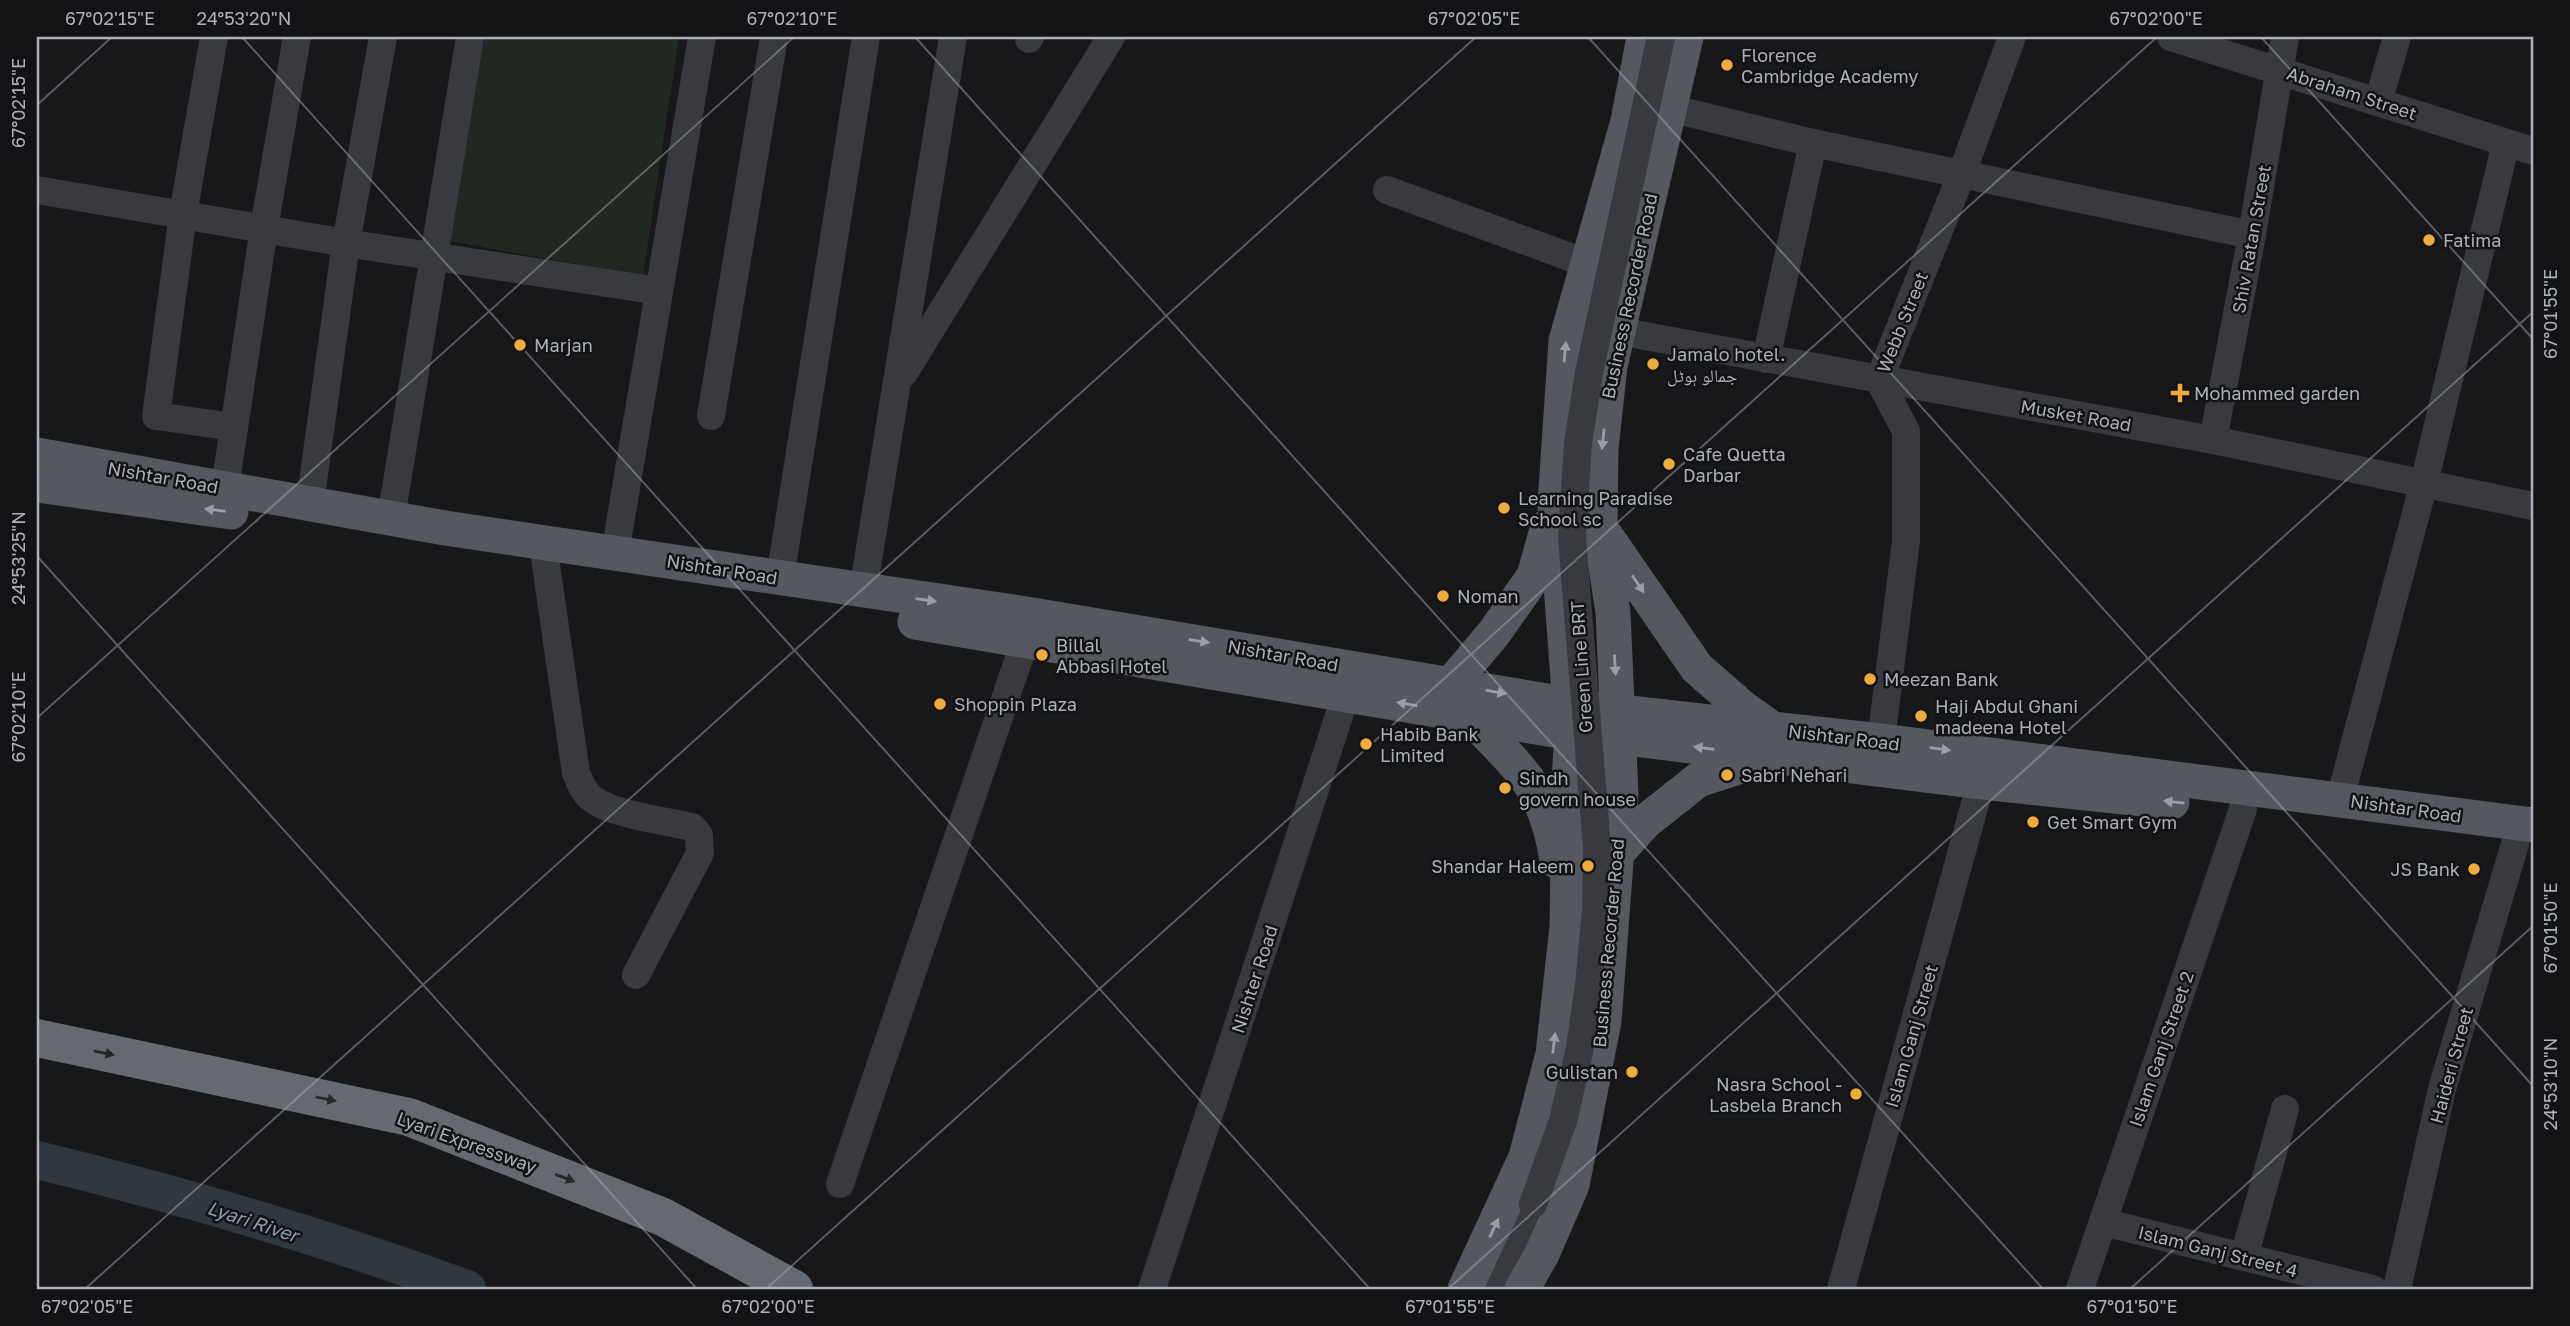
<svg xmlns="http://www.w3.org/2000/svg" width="2570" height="1326" font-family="'Golos Text','Noto Naskh Arabic',sans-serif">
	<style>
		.green { fill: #202821 }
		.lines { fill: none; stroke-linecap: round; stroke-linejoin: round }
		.river { stroke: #2e383e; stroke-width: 38 }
		.minor { stroke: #393a3f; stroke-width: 28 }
		.major { stroke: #55585e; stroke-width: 35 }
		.highway { stroke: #656970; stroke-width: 38 }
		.minor-bridge { stroke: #393a3f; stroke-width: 28 }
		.oneway { fill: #9a9ea8 }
		.oneway2 { fill: #28282c }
		.ticks { fill: none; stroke: #abb0ba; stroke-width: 2; stroke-opacity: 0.45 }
		.poi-dot { fill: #efab3b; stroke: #131315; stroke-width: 2.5 }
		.labels { text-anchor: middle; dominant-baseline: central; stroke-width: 5; stroke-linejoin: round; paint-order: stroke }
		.poi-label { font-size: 18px; fill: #abb0ba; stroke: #131315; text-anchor: start }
		.street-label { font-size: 18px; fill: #abb0ba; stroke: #131315 }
		.water-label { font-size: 19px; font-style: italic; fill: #839fb4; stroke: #131315 }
		.neatline { fill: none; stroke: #abb0ba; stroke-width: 2.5 }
		.ticks-label { font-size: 18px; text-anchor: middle; fill: #abb0ba }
	</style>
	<rect width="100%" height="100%" fill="#18181a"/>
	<polygon class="green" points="482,37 679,37 643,276 449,241"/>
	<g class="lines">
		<path class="river" d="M 37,1160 C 182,1195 326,1238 467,1289"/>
		<g class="minor">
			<polyline points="214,37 183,214 156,416 234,427"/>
			<polyline points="2171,37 2533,151"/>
			<polyline points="1029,39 1030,37"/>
			<polyline points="2378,102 2397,37"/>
			<polyline points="1669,108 1813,143 2252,235"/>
			<polyline points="37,190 346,243 659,291"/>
			<polyline points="1387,190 1586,263"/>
			<polyline points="1618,331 2213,440 2533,506"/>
			<polyline points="1766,359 1813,143"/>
			<polyline points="904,373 1111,37"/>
			<polyline points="711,416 774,37"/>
			<polyline points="2213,440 2252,235 2285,37"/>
			<polyline points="225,488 264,228 297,37"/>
			<polyline points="310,503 346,243 383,37"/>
			<polyline points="391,518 470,37"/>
			<polyline points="615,553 702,37"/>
			<path d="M 545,558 L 576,773 C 580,782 583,791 590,797 C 608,814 667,821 692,827 L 699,835 L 700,853 L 636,975"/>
			<polyline points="780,578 866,37"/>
			<polyline points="863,591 953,37"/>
			<polyline points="1881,741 1906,541 1906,431 1879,380 1962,173 2012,37"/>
			<polyline points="2340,799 2424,483 2506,143"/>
			<polyline points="840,1184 1031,623"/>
			<polyline points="2103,1222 2373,1289"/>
			<polyline points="2244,1257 2285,1109"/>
			<polyline points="1152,1289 1352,676"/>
			<polyline points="1493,1289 1533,1204"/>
			<polyline points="1841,1289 1981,782"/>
			<polyline points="2080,1289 2243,809"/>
			<polyline points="2397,1289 2442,1089 2515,844"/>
		</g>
		<g class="major">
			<polyline points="37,455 445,528 1033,615 1594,709 1881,741 2533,825"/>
			<polyline points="37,485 231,512"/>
			<polyline points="1606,536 1697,668 1743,708 1771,728"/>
			<polyline points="915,622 1572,733 1618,737 1981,782 2172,802"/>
			<polyline points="1451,684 1494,633 1534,576 1548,526"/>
			<path d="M 1468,715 C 1489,737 1522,767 1536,793 C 1547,813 1554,839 1557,861"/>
			<polyline points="1617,853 1645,822 1698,780 1762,759"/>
			<polyline points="1465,1289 1526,1157 1553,1054 1567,927 1569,779 1572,733 1555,504 1566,341 1628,121 1644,37"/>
			<polyline points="1522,1289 1542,1254 1572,1185 1604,1021 1621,795 1613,612 1600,528 1601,448 1610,366 1618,331 1686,37"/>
		</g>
		<polyline class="highway" points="37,1038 409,1117 663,1217 794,1289"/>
		<polyline class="minor-bridge" points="1533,1204 1563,1121 1580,1048 1589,985 1596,910 1597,848 1572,538 1578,443 1589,373 1661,37"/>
	</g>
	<defs><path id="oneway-solid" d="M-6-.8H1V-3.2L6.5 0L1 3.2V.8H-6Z" transform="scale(1.75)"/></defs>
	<g class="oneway">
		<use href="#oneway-solid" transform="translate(1565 352) rotate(-85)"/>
		<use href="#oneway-solid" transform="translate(1603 439) rotate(96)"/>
		<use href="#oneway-solid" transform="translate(215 510) rotate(-172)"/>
		<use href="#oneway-solid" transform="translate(1638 584) rotate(56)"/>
		<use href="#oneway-solid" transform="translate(926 600) rotate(8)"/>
		<use href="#oneway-solid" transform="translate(1199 641) rotate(9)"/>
		<use href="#oneway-solid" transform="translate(1615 665) rotate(87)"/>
		<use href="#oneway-solid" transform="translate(1496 692) rotate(10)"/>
		<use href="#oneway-solid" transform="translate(1407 704) rotate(-170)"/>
		<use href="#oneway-solid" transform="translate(1704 748) rotate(-173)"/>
		<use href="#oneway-solid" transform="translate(1940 749) rotate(7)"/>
		<use href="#oneway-solid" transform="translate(2174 802) rotate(-174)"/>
		<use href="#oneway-solid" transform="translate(1554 1043) rotate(-83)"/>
		<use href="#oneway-solid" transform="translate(1494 1228) rotate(-65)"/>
	</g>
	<g class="oneway2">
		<use href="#oneway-solid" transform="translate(104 1053) rotate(12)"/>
		<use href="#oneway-solid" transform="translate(326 1099) rotate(12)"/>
		<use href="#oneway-solid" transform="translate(565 1178) rotate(21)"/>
	</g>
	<path class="ticks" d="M 242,37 L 1370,1289M 915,37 L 2043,1289M 1588,37 L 2533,1086M 2261,37 L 2533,339M 37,105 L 112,37M 37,556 L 697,1289M 37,718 L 794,37M 85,1289 L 1476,37M 766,1289 L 2157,37M 1448,1289 L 2533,312M 2130,1289 L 2533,926"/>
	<g class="poi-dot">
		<circle cx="1727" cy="65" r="7"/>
		<circle cx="2429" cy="240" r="7"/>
		<circle cx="520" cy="345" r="7"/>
		<circle cx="1653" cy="364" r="7"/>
		<path d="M2176.5 382.5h7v7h7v7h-7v7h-7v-7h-7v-7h7z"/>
		<circle cx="1669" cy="464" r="7"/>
		<circle cx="1504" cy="508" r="7"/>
		<circle cx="1443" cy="596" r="7"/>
		<circle cx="1042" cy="655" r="7"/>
		<circle cx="1870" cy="679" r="7"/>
		<circle cx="940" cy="704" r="7"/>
		<circle cx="1921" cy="716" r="7"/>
		<circle cx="1366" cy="744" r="7"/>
		<circle cx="1727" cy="775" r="7"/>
		<circle cx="1505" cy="788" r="7"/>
		<circle cx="2033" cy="822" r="7"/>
		<circle cx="1588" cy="866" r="7"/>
		<circle cx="2474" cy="869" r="7"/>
		<circle cx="1632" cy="1072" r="7"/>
		<circle cx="1856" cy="1094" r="7"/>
	</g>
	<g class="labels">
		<g class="poi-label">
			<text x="1741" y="55">Florence<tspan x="1741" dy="21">Cambridge Academy</tspan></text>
			<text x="2443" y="240">Fatima</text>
			<text x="534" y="345">Marjan</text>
			<text x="1667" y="354">Jamalo hotel.<tspan x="1667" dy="21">جمالو ہوٹل</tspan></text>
			<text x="2194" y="393">Mohammed garden</text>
			<text x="1683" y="454">Cafe Quetta<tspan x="1683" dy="21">Darbar</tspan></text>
			<text x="1518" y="498">Learning Paradise<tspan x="1518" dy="21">School sc</tspan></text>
			<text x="1457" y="596">Noman</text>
			<text x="1056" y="645">Billal<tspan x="1056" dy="21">Abbasi Hotel</tspan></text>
			<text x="1884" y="679">Meezan Bank</text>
			<text x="954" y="704">Shoppin Plaza</text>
			<text x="1935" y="706">Haji Abdul Ghani<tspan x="1935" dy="21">madeena Hotel</tspan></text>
			<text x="1380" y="734">Habib Bank<tspan x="1380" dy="21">Limited</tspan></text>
			<text x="1741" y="775">Sabri Nehari</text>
			<text x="1519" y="778">Sindh<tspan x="1519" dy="21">govern house</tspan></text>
			<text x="2047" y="822">Get Smart Gym</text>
			<text x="1574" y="866" text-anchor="end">Shandar Haleem</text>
			<text x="2460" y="869" text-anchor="end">JS Bank</text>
			<text x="1618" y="1072" text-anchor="end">Gulistan</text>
			<text x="1842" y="1084" text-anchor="end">Nasra School -<tspan x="1842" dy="21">Lasbela Branch</tspan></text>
		</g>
		<g class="street-label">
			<text transform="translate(2352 93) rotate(18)">Abraham Street</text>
			<text transform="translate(2251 239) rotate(-80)">Shiv Ratan Street</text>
			<text transform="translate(1629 296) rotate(-78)">Business Recorder Road</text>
			<text transform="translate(1902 322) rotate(-68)">Webb Street</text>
			<text transform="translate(2076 415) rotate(10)">Musket Road</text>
			<text transform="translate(163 477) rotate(10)">Nishtar Road</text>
			<text transform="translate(722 569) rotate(9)">Nishtar Road</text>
			<text transform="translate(1283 655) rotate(10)">Nishtar Road</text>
			<text transform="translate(1581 667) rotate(-94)">Green Line BRT</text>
			<text transform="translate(1844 737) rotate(7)">Nishtar Road</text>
			<text transform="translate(2406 808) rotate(8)">Nishtar Road</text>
			<text transform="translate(1608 943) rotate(-85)">Business Recorder Road</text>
			<text transform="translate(1254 979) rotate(-72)">Nishter Road</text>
			<text transform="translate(1911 1036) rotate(-74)">Islam Ganj Street</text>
			<text transform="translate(2161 1049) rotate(-71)">Islam Ganj Street 2</text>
			<text transform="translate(2451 1065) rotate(-75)">Haideri Street</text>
			<text transform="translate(467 1142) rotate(20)">Lyari Expressway</text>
			<text transform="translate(2218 1251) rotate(14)">Islam Ganj Street 4</text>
		</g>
		<g class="water-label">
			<text transform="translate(253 1221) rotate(18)">Lyari River</text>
		</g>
	</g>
	<rect width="2570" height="1326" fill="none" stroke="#131315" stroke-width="77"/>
	<rect x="38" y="38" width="2494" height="1250" class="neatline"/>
	<g class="ticks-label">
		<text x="110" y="25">67°02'15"E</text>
		<text x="244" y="25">24°53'20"N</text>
		<text x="792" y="25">67°02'10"E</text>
		<text x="1474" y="25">67°02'05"E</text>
		<text x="2156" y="25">67°02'00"E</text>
		<text transform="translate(19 103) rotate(-90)" y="6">67°02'15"E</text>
		<text transform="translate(2551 314) rotate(-90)" y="6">67°01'55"E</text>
		<text transform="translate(19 558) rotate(-90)" y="6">24°53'25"N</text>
		<text transform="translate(19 717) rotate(-90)" y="6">67°02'10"E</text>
		<text transform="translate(2551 928) rotate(-90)" y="6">67°01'50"E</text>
		<text transform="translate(2551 1084) rotate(-90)" y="6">24°53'10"N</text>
		<text x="87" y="1313">67°02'05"E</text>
		<text x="768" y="1313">67°02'00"E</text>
		<text x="1450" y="1313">67°01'55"E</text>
		<text x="2132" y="1313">67°01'50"E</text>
	</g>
</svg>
